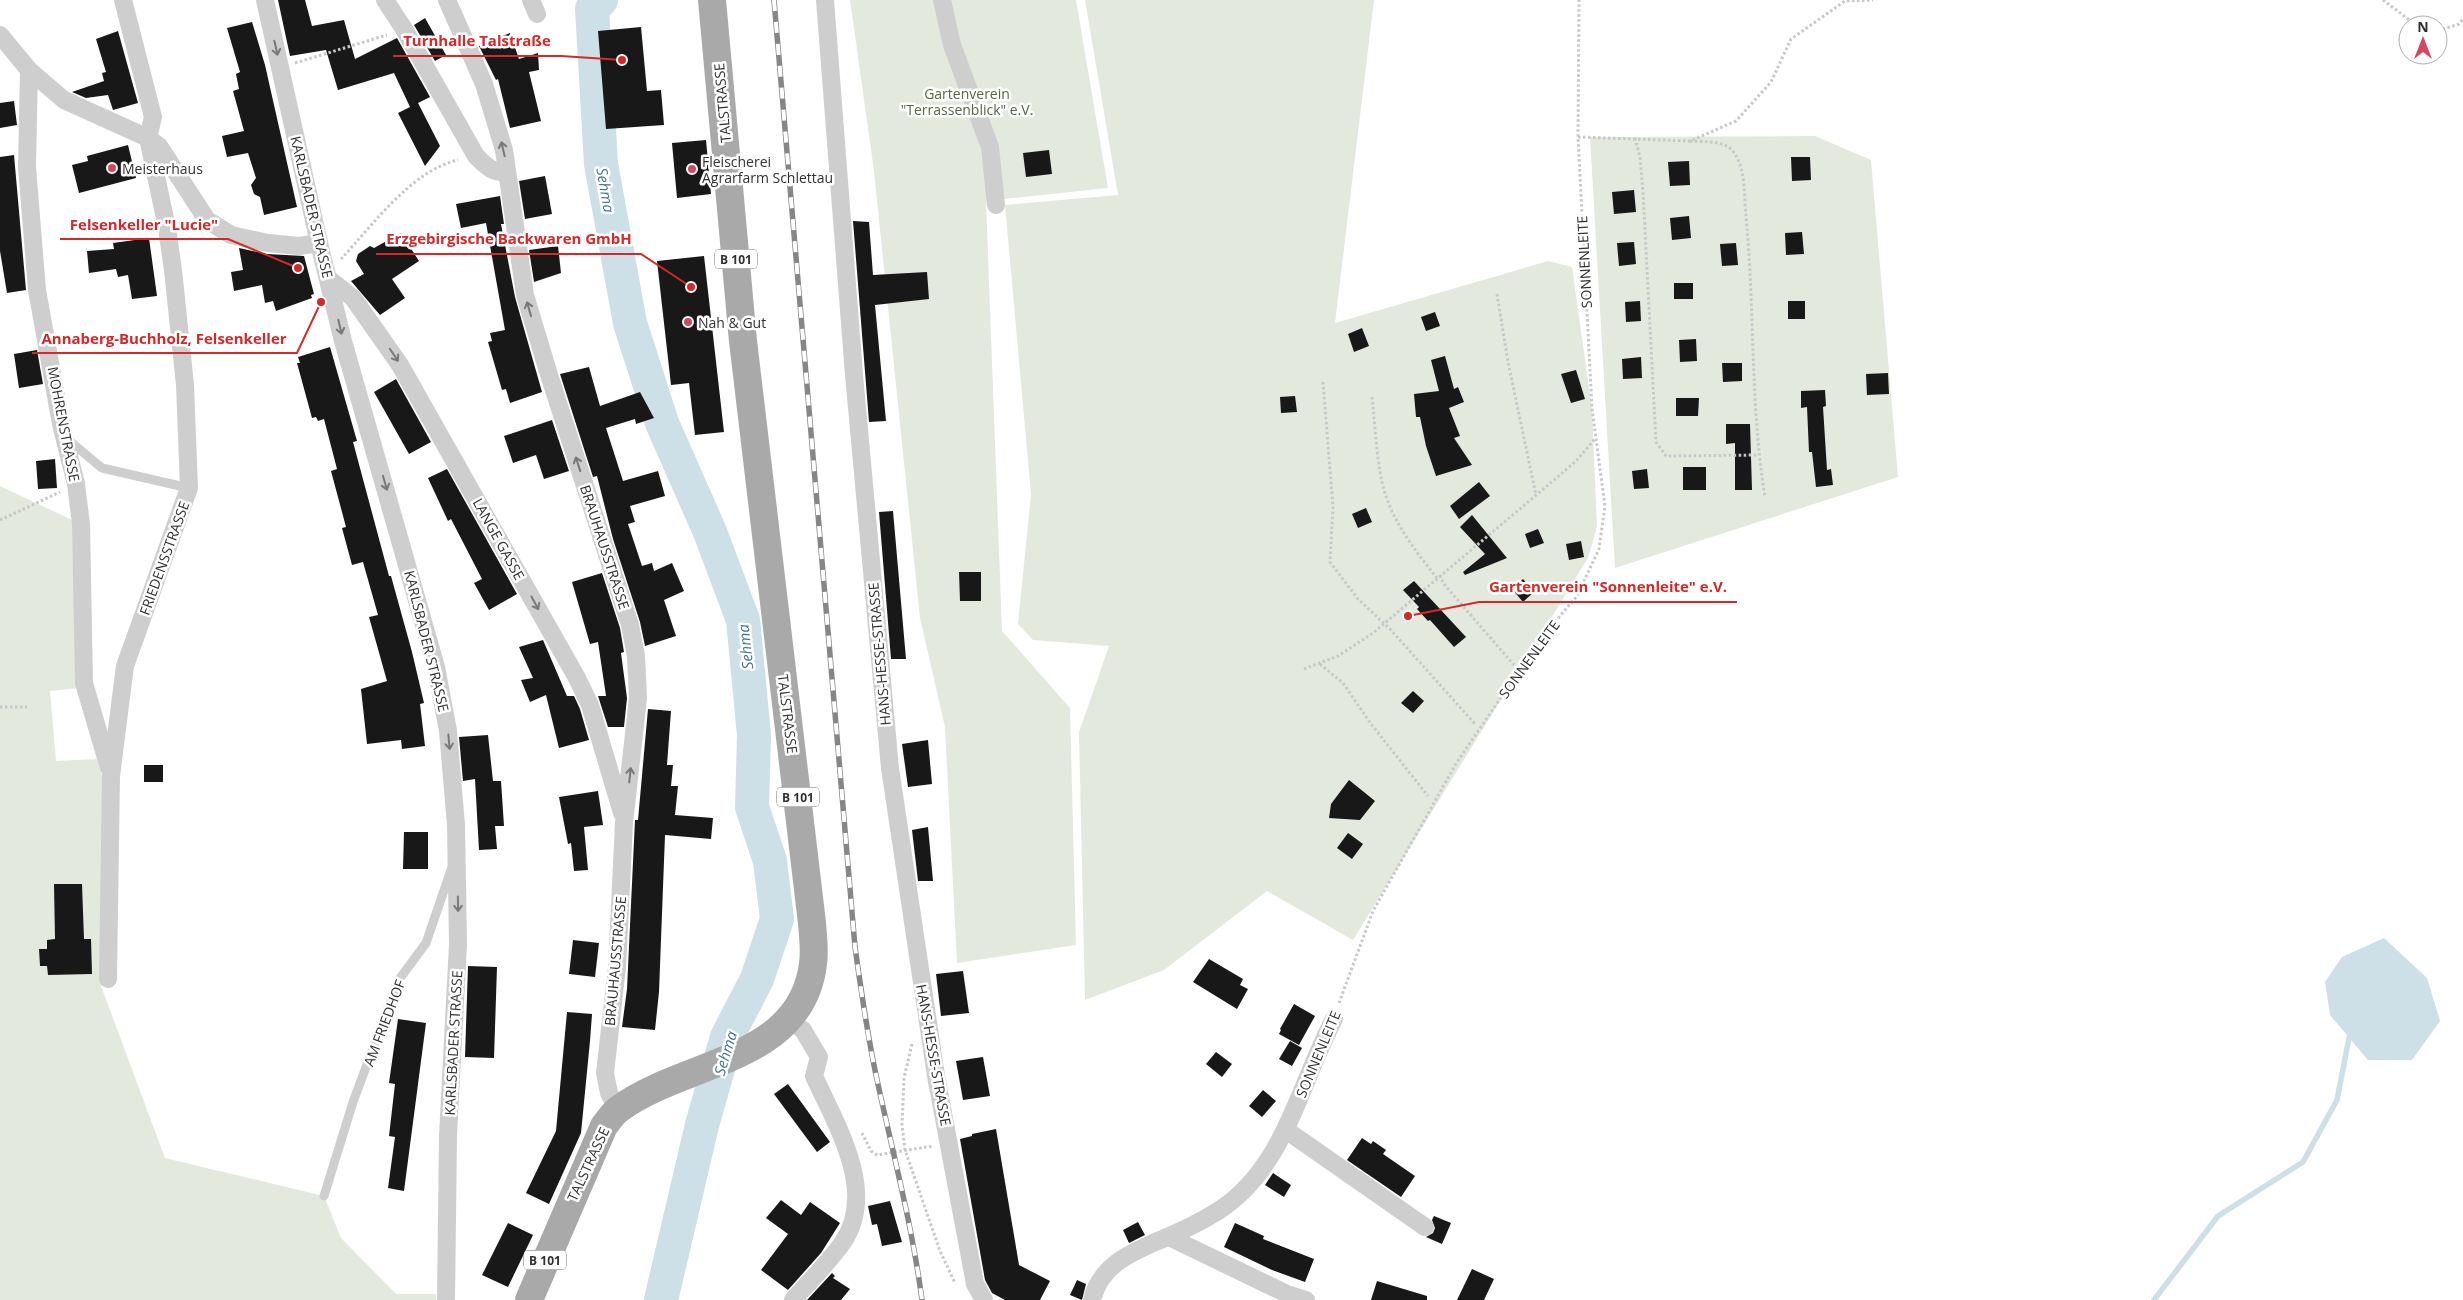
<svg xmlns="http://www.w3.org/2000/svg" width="2463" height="1300" font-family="'Open Sans',sans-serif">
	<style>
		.green { fill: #e4e9de }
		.water { fill: #cddfe7 }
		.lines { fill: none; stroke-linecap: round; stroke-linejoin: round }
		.stream { stroke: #cddfe7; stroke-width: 5.5 }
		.river { stroke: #cddfe7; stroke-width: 34 }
		.building { fill: #181818 }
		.path { stroke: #c8c8c8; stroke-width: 3; stroke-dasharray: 2.5 2.5; stroke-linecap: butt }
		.lane { stroke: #cecece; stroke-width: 9 }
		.street { stroke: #cecece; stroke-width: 18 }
		.primary { stroke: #a9a9a9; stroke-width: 28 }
		.rail-casing { stroke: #868686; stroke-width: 5.5 }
		.rail { stroke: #fff; stroke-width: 4; stroke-dasharray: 11; stroke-linecap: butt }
		.oneway { stroke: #787878 }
		.poi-dot { fill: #d1495c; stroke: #fff; stroke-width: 2 }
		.labels { text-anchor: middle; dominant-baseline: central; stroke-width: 5; stroke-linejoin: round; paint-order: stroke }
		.shield { fill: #fff; stroke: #6f6f6f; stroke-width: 1 }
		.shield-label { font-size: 12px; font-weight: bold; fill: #313131 }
		.park-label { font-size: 14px; fill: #566843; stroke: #fff }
		.street-label { font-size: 14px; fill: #313131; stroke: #fff }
		.poi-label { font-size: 14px; fill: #313131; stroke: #fff; text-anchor: start }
		.water-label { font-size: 15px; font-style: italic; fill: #48748a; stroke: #fff }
		.leader { fill: none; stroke: #d62828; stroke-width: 2 }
		.callout-dot { fill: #d62828; stroke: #fff; stroke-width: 2 }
		.callout-label { font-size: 15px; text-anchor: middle; font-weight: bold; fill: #d62828; stroke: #fff; stroke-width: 5; stroke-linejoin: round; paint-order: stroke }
	</style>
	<rect width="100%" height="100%" fill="#fff"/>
	<g class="green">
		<polygon points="850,0 1076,0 1108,188 986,201 1002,631 1070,708 1076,945 957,963 945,727 920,618 874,171"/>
		<polygon points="1085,0 1374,0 1335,323 1548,261 1572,267 1592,409 1597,527 1588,558 1353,940 1267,891 1164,970 1085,1000 1079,732 1109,646 1033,640 1018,624 1031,494 1005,205 1118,195"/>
		<polygon points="1815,136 1871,160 1898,477 1615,568 1590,137"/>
		<polygon points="0,486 72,520 78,688 50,691 56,761 97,759 103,780 101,986 165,1158 324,1196 341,1238 396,1294 436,1294 436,1300 0,1300"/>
	</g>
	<polygon class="water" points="2384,938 2427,978 2440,1021 2412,1060 2368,1060 2330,1015 2325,982 2342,957"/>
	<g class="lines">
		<polyline class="stream" points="2154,1300 2218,1216 2303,1162 2337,1100 2349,1038"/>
		<polyline class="river" points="601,0 592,9 601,164 630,323 662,423 710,532 743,620 754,735 752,807 770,861 777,919 757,979 727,1037 702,1125 661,1300"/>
	</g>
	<g class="building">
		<polygon points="278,0 305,0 312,26 344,20 355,59 397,38 430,97 418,103 440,146 425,166 398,113 410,107 394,73 338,90 326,50 290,56"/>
		<polygon points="425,18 446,55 435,61 414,25"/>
		<polygon points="252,22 265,65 297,207 264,215 260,197 254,194 251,185 256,178 248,153 227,157 222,136 244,131 233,91 239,89 236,74 240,72 227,28"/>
		<polygon points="641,27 647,91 661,90 664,125 606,129 598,31"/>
		<polygon points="118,31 138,103 113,110 108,95 86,98 72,92 104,81 102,73 106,72 96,39"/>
		<polygon points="510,33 519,59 538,53 539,70 529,72 541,121 510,128 498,79 496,80 479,46"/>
		<polygon points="14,101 17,125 0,128 0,103"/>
		<polygon points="706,140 711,194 677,198 672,143"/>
		<polygon points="128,145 136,178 79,193 72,165 88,161 87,156"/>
		<polygon points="1049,150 1052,174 1026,177 1023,153"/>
		<polygon points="14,155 26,290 7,293 0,251 0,157"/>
		<polygon points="1791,157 1810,157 1811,180 1792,181"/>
		<polygon points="1689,161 1690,185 1670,186 1668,162"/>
		<polygon points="545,176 552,214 525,219 519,181"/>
		<polygon points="1634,190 1636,212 1614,214 1612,192"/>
		<polygon points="500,196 504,224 501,224 515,297 542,392 510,403 506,389 502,390 488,342 492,341 490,333 505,330 486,223 461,228 456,204"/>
		<polygon points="1689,216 1691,238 1672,240 1670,218"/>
		<polygon points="853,221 869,222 873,275 927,272 929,299 875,305 886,421 869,422"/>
		<polygon points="1802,232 1804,254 1786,255 1785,233"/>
		<polygon points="401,233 419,261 392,279 405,298 380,315 351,281 364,274 356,261 358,254 370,246 374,248"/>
		<polygon points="149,238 157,296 132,299 128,275 118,277 116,269 89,273 87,251 114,249 113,243"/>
		<polygon points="1634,242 1636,264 1619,266 1617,243"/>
		<polygon points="1736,243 1738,265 1722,266 1720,244"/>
		<polygon points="558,246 561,273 534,282 529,250"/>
		<polygon points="239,248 267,254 304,256 314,294 311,295 312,298 276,311 273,301 265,303 262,285 234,291 231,272 243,270"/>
		<polygon points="704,256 724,432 695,435 689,383 671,385 657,261"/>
		<rect x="1674" y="283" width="19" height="16"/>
		<polygon points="1640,301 1641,321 1626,322 1625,302"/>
		<rect x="1788" y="301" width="17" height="18"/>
		<polygon points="1435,312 1440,326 1426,331 1421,317"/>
		<polygon points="1362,328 1369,346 1354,352 1348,334"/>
		<polygon points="1696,339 1697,361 1680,362 1679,340"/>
		<polygon points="330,347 357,441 353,442 389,576 391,576 412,652 424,703 420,704 425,746 402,749 401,740 367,744 361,689 387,681 369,617 378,615 363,562 352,565 342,528 346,527 331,471 337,469 324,419 318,421 316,417 312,418 297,363 300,363 298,357"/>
		<polygon points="37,350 43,384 19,388 14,354"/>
		<polygon points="1445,356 1454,389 1458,387 1464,402 1449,408 1460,436 1454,438 1472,465 1436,476 1426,446 1420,417 1416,417 1414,394 1439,391 1431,360"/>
		<polygon points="1641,357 1642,378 1623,379 1622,359"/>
		<polygon points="1722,363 1742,363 1742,381 1723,382"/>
		<polygon points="589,367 600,406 640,392 654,418 636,424 635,419 606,428 623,481 658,471 665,496 630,506 635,522 628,524 642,566 652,563 654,571 672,563 684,591 664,600 676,636 645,646 640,622 613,539 597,476 593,477 560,374"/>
		<polygon points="1576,370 1585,399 1571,403 1561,374"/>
		<polygon points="1888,373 1889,394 1867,395 1866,374"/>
		<polygon points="396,379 431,442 409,454 374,392"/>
		<polygon points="1825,390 1826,406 1823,407 1827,470 1831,469 1833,485 1816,487 1812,452 1809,452 1807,407 1801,408 1801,391"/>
		<polygon points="1295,396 1297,412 1281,413 1280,397"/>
		<polygon points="1676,398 1699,398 1698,416 1676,416"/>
		<polygon points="552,420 569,471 544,479 536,455 513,463 504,436"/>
		<polygon points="1726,424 1750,424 1752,490 1735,490 1735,443 1726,444"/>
		<polygon points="55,459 57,488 38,489 36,461"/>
		<rect x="1683" y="467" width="23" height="23"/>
		<polygon points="447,469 517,594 489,610 474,583 482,579 451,519 448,521 428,478"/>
		<polygon points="1647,469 1649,488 1634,489 1632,471"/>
		<polygon points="1479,482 1490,496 1459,519 1450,506"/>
		<polygon points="1366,508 1372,522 1358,528 1352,514"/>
		<polygon points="893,511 906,659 891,659 879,512"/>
		<polygon points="1472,515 1507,558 1465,575 1463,572 1485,554 1460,527"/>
		<polygon points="1538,529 1544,543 1530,548 1525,534"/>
		<polygon points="1581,541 1584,557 1569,560 1566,544"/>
		<polygon points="959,572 981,572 981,601 960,601"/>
		<polygon points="602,573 620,628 624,652 621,653 627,698 624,727 608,727 598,696 606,696 598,642 590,644 572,582"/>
		<polygon points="1523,579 1534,592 1523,602 1512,589"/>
		<polygon points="1414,581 1466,637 1454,647 1430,620 1428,621 1417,609 1419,607 1403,590"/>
		<polygon points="543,640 567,696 574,696 580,709 589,740 559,748 546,695 530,702 521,680 533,678 519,647"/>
		<polygon points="1413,691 1424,701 1413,713 1401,703"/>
		<polygon points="648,709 671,711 667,765 673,765 671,786 678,786 675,815 713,818 711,839 665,835 659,992 655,1030 622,1027 627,989 635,820 638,820"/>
		<polygon points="488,735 493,781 501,781 504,826 495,826 497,849 479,850 475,779 463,781 459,737"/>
		<polygon points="928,740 932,784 908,787 902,744"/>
		<rect x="144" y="765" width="19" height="17"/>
		<polygon points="1349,780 1375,801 1360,820 1329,818 1331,804"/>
		<polygon points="598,791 603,825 584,827 588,870 574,871 571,843 568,844 559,797"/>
		<polygon points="928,827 933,881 918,881 912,830"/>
		<polygon points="404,832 428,832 428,869 403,869"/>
		<polygon points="1348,833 1363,844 1352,859 1337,848"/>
		<polygon points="54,884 82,884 84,939 91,939 92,974 48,975 47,966 40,966 39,949 47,949 47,940 55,939"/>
		<polygon points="573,940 599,943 595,977 569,974"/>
		<polygon points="1209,959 1243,979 1240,985 1248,989 1237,1009 1193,982"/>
		<polygon points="468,966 497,967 494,1058 465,1057"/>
		<polygon points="963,971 969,1013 941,1016 936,974"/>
		<polygon points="1294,1004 1315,1016 1299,1045 1279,1034 1281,1030 1280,1029"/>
		<polygon points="567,1012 592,1014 590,1041 581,1133 549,1204 526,1193 556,1131"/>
		<polygon points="398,1019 426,1023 404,1191 388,1188 395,1137 389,1136 395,1084 389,1083"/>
		<polygon points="1290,1041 1302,1048 1292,1066 1279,1059"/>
		<polygon points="1216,1052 1232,1064 1222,1077 1206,1064"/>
		<polygon points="983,1057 990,1096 963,1100 956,1061"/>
		<polygon points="788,1084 830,1142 817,1152 774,1094"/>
		<polygon points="1263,1090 1276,1101 1262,1117 1249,1106"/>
		<polygon points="996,1129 1019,1265 1050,1281 1040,1300 1005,1300 992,1293 985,1280 960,1139 972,1136 972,1134"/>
		<polygon points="1362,1138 1371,1144 1373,1141 1386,1150 1383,1154 1415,1176 1401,1197 1347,1160"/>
		<polygon points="1273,1173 1291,1185 1284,1197 1265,1185"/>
		<polygon points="781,1200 801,1215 810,1202 840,1223 821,1253 788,1290 761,1270 788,1234 766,1218"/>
		<polygon points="890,1201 902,1242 882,1246 877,1224 872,1225 868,1206"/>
		<polygon points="1434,1216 1451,1223 1442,1244 1426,1237 1433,1233 1435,1228 1432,1220"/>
		<polygon points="1138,1222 1145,1235 1129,1243 1123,1230"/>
		<polygon points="508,1223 533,1235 508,1287 482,1275"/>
		<polygon points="1235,1223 1264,1236 1263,1239 1314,1259 1305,1282 1272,1270 1224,1247"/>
		<polygon points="1472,1269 1494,1279 1484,1300 1457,1300"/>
		<polygon points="832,1273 835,1276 833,1278 850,1289 841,1300 807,1300"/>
		<polygon points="1077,1280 1086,1284 1082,1300 1070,1295"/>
		<polygon points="1377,1281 1427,1296 1427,1300 1371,1300"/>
	</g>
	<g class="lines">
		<g class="path">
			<polyline points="2383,0 2416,25"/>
			<polyline points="2438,31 2459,24 2463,19"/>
			<polyline points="295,63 387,35"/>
			<polyline points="1578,137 1690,141 1736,121 1771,82 1791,39 1845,1 1873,0"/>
			<polyline points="1635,138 1640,157 1643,192 1656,442 1666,456 1758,455"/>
			<path d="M 1690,141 C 1705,142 1727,140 1735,154 C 1746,171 1744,198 1746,217 C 1755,310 1750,405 1765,497"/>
			<path d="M 341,259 C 372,226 412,170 458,160"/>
			<polyline points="1497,294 1508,362 1536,495"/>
			<polyline points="1323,382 1333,507 1330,562 1358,599 1390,629 1475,724"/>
			<path d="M 1372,397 C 1375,423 1376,451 1381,477 C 1388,516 1413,548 1437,578"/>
			<polyline points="0,520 60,492"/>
			<polyline points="1440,575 1443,583 1514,665"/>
			<polyline points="1320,664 1343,683 1371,724 1428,796"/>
			<polyline points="1304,669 1338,656 1373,633 1554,480 1576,461 1595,439"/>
			<polyline points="0,707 27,707"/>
			<polyline points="1339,1003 1373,911 1457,762 1543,636 1577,596 1599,549 1605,506 1592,409 1578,137 1579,0"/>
			<polyline points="912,1044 904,1078 902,1125 905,1150 940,1251 955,1283"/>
			<polyline points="862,1133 871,1151 877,1155 933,1146"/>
		</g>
		<g class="lane">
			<polyline points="67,439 102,468 189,488"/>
			<polyline points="324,1196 353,1102 398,981 426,943 452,867"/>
		</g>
		<g class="street">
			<polyline points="265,0 319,243 343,341 436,667 448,731 456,825 458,944 448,1136 446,1300"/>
			<path d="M 385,0 L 404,29 L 476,156 C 486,166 492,173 507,172"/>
			<polyline points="447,0 484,84 504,150 525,295 550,378 630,625 636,656 638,698 624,823 617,967 605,1073 609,1093 618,1110"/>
			<polyline points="531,0 537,14"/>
			<polyline points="825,0 854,375 890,768 936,1076 975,1284 984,1300"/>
			<polyline points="942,0 952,45 990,147 996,205"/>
			<polyline points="0,35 29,70 64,100 148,138 159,146 207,220 231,235 268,243 299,246 319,243"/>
			<polyline points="29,70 27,167 37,290 61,424 76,484 81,524 84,683 109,768"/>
			<polyline points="329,279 353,298 400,365 577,678 590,705 622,813"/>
			<polyline points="108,979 111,776 125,666 189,488 185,385 173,270 167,228 148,138 153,117 123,0"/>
			<path d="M 789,1020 L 803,1030 L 819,1057 L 814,1076 C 835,1123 878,1191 843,1242 C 829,1262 810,1281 793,1300"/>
			<polyline points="1286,1130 1425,1227"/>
			<polyline points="1169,1237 1287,1294 1306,1300"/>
			<path d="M 1092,1300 C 1101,1262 1136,1251 1167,1237 C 1184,1230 1202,1221 1218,1211 C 1285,1168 1299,1085 1334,1019"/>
		</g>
		<path class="primary" d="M 529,1300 L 604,1126 C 609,1120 613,1113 619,1109 C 683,1061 801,1062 813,964 C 815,951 813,936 812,923 L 743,341 L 712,0"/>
		<defs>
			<path id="rail" d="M 774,0 L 855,947 C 861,990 867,1033 876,1075 C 892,1150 912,1224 922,1300"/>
		</defs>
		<use href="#rail" class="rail-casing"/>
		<use href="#rail" class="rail"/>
	</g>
	<defs><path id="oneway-shaft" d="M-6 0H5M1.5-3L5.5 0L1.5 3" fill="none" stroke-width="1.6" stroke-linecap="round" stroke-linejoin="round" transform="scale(1.25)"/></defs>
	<g class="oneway">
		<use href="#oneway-shaft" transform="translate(276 48) rotate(77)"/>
		<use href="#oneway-shaft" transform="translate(503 149) rotate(-103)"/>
		<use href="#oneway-shaft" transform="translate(529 309) rotate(-106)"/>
		<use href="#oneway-shaft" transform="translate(340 327) rotate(77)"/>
		<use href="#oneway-shaft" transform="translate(394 355) rotate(56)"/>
		<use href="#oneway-shaft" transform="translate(578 464) rotate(-108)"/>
		<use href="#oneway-shaft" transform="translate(385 483) rotate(74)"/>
		<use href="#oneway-shaft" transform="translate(535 603) rotate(61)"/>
		<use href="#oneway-shaft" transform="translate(449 742) rotate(85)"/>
		<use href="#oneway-shaft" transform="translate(630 775) rotate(-84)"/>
		<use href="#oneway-shaft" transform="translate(458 904) rotate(89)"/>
	</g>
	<g class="poi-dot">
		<circle cx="112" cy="168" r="5"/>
		<circle cx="692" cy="169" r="5"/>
		<circle cx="688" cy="322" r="5"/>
	</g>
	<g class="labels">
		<g class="shield">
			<rect x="715" y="249.5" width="42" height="19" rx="4"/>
			<rect x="777" y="787.5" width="42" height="19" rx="4"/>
			<rect x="524" y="1250.5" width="42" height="19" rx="4"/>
		</g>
		<g class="shield-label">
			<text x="736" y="259">B 101</text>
			<text x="798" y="797">B 101</text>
			<text x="545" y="1260">B 101</text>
		</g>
		<g class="park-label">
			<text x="967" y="93">Gartenverein<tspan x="967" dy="16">"Terrassenblick" e.V.</tspan></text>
		</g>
		<g class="street-label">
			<text transform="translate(722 103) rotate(-95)">TALSTRASSE</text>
			<text transform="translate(312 207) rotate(77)">KARLSBADER STRASSE</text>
			<text transform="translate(1584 262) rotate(-93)">SONNENLEITE</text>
			<text transform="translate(64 424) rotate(79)">MOHRENSTRASSE</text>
			<text transform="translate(499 539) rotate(61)">LANGE GASSE</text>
			<text transform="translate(605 547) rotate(72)">BRAUHAUSSTRASSE</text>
			<text transform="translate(164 558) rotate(-70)">FRIEDENSSTRASSE</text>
			<text transform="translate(427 641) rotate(76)">KARLSBADER STRASSE</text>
			<text transform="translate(879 654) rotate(-95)">HANS-HESSE-STRASSE</text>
			<text transform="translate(1529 659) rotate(-54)">SONNENLEITE</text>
			<text transform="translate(788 714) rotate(83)">TALSTRASSE</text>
			<text transform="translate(615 961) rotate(-85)">BRAUHAUSSTRASSE</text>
			<text transform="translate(384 1023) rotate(-69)">AM FRIEDHOF</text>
			<text transform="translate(453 1043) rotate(-87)">KARLSBADER STRASSE</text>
			<text transform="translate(1318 1054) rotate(-67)">SONNENLEITE</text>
			<text transform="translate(934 1055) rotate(80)">HANS-HESSE-STRASSE</text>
			<text transform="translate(588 1164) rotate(-65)">TALSTRASSE</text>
		</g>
		<g class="poi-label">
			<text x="702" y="161">Fleischerei<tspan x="702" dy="16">Agrarfarm Schlettau</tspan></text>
			<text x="122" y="168">Meisterhaus</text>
			<text x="698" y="322">Nah &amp; Gut</text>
		</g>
		<g class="water-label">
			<text transform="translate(606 190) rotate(80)">Sehma</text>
			<text transform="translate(745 647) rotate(-96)">Sehma</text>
			<text transform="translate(725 1053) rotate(-73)">Sehma</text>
		</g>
	</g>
	<path class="leader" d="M622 60L561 56H393M298 268L228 239H60M691 287L641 254H376M321 302L297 353H32M1408 616L1479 602H1737"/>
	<g class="callout-dot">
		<circle cx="622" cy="60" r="5"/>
		<circle cx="298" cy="268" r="5"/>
		<circle cx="691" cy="287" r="5"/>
		<circle cx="321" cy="302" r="5"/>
		<circle cx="1408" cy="616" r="5"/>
	</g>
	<g class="callout-label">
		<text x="477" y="46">Turnhalle Talstraße</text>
		<text x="144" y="230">Felsenkeller "Lucie"</text>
		<text x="509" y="244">Erzgebirgische Backwaren GmbH</text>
		<text x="164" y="344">Annaberg-Buchholz, Felsenkeller</text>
		<text x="1608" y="592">Gartenverein "Sonnenleite" e.V.</text>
	</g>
	<g transform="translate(2423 40)"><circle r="24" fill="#ffffff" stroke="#adadad"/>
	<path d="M0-4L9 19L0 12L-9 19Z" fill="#d1495c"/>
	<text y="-8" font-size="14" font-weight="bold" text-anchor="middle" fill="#313131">N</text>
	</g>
</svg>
